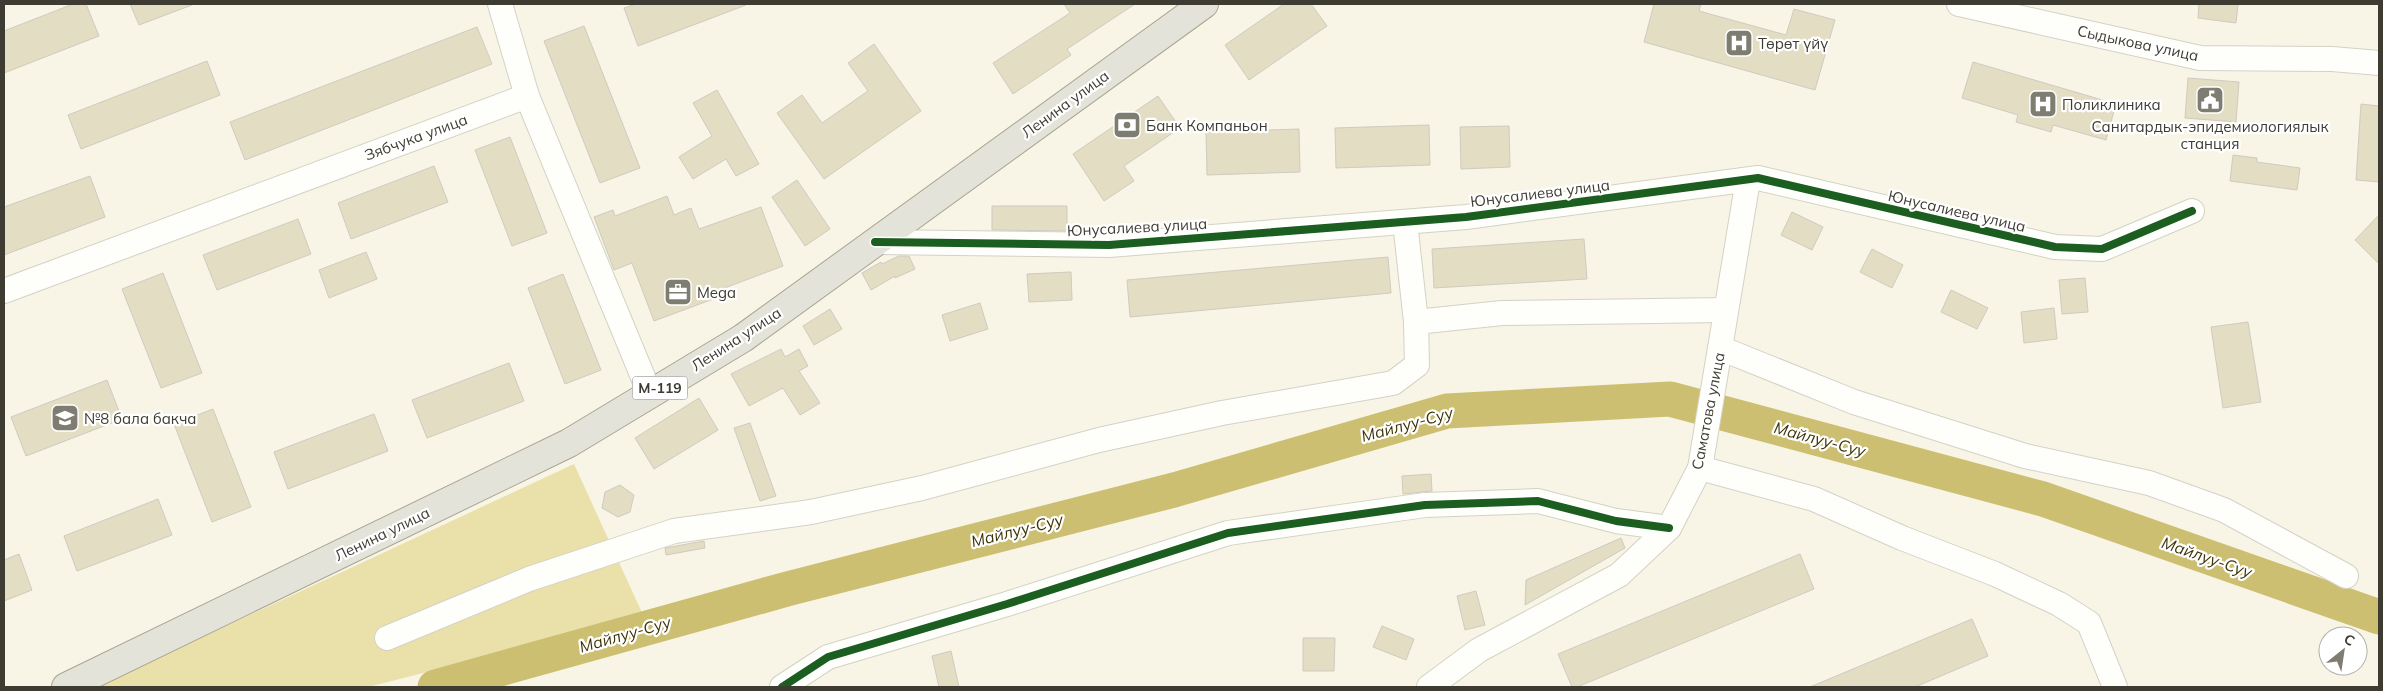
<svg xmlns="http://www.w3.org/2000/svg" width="2383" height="691" font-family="Mulish,sans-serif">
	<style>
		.green { fill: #eae0aa }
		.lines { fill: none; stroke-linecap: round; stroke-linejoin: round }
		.river { stroke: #cdbf71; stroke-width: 35 }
		.building { fill: #e3ddc3; stroke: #cecbc0 }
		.minor-casing { stroke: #d4d2c6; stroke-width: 26 }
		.major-casing { stroke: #a9a591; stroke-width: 30 }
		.minor { stroke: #fefefb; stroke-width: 24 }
		.major { stroke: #e4e3d9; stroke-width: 28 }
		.cycleway-casing { stroke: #fff; stroke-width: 11 }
		.cycleway { stroke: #1b5e20; stroke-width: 8 }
		.labels { text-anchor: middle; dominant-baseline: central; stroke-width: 4.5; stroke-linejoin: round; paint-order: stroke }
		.shield { fill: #fff; stroke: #787670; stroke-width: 1 }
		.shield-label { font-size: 14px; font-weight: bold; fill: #3e3c32 }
		.poi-label { font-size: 15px; fill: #3e3c32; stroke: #fff; text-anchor: start }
		.street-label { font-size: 15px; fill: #3e3c32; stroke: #fff }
		.water-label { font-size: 16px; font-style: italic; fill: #3e3608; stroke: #fff }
	</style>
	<rect width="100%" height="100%" fill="#f8f5e6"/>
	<polygon class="green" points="574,464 644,617 368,687 95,687"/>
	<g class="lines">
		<polyline class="river" points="435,687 787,589 1174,490 1447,411 1670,399 2043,499 2379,617"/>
	</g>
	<g class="building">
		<polygon points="73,4 86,4 99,36 4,73 4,31"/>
		<polygon points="130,4 191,4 192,5 139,25"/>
		<polygon points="636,4 745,4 746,5 638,46 624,8"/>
		<polygon points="1064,4 1135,4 1067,49 1071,55 1013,94 993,63 1070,13"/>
		<polygon points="1284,4 1311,4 1327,26 1249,80 1225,45"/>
		<polygon points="1654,4 1701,4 1699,11 1786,35 1794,9 1835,20 1815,90 1644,42"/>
		<polygon points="2199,4 2238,4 2236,23 2198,18"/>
		<polygon points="584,26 640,168 600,183 544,41"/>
		<polygon points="477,27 492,64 245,160 230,122"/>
		<polygon points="874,44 921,111 824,179 777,113 802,95 822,123 868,91 848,63"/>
		<polygon points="207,61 220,95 81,149 68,115"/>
		<polygon points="1973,62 2116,104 2106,140 2053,125 2051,132 2016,122 2018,115 1962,98"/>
		<polygon points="2188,78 2239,82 2236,122 2185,118"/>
		<polygon points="717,90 759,164 736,176 726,159 693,179 679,157 712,136 693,103"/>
		<polygon points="1158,96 1180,128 1124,166 1134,181 1104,201 1073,154"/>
		<polygon points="2361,104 2379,106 2379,182 2356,180"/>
		<polygon points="1429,125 1430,165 1336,168 1335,128"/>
		<polygon points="1509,126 1510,167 1461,169 1460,127"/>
		<polygon points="1299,129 1300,172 1207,175 1206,132"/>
		<polygon points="510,137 547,233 512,246 475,150"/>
		<polygon points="2233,155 2257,158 2257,162 2300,168 2297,190 2230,181"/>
		<polygon points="434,166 448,202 351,239 338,203"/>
		<polygon points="90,176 105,217 4,255 4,207"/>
		<polygon points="797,180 830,229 805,246 772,197"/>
		<polygon points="667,196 674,215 691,208 699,229 761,207 783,266 722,289 724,295 654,321 632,263 614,270 594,217 613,210 615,216"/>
		<polygon points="992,206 1067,206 1067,231 992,230"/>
		<polygon points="1792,212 1823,227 1812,250 1781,235"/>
		<polygon points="2379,215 2379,264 2355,240"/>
		<polygon points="298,219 311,254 217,290 203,255"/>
		<polygon points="1584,239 1587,279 1434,288 1432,249"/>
		<polygon points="1872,249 1903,265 1892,288 1860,272"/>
		<polygon points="366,252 377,279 329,298 319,270"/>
		<polygon points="899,256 909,256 915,269 895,278 895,276 871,290 862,273 881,262 882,264"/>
		<polygon points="1388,257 1391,293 1130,317 1127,280"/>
		<polygon points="1071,272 1072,300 1029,302 1027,274"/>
		<polygon points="163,273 202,373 161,388 122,289"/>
		<polygon points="563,274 601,370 565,384 528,288"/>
		<polygon points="2085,278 2088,312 2062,314 2059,280"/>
		<polygon points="1951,290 1988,308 1977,329 1941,312"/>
		<polygon points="980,303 988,329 950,341 942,315"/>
		<polygon points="2054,308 2057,339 2024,343 2021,312"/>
		<polygon points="830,309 842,329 814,345 803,326"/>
		<polygon points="2248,322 2261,402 2223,408 2211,327"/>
		<polygon points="781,349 785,357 799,349 808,366 799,371 820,403 800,415 783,388 749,406 731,374"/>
		<polygon points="509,363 524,401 427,438 412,400"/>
		<polygon points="107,380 122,419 26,456 11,417"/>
		<polygon points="699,398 718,430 654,469 635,438"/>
		<polygon points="213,409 251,507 212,522 174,424"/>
		<polygon points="374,414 388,451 288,489 274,452"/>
		<polygon points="750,423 776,496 760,501 734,428"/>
		<polygon points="1431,474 1432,491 1403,494 1402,476"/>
		<polygon points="620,485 634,495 630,512 618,517 602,508 605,492"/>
		<polygon points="158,499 172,535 77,571 64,536"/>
		<polygon points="1621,538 1625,548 1525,605 1526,580"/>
		<polygon points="704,541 705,548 666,555 665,548"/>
		<polygon points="19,554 32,590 4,601 4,560"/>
		<polygon points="1800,554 1814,589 1577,687 1572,687 1558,654"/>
		<polygon points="1476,591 1485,625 1465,630 1457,596"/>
		<polygon points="1972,619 1988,656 1915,687 1810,687"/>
		<polygon points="1382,626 1414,639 1406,660 1373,647"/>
		<polygon points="1303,638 1335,638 1334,671 1303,671"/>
		<polygon points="951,651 959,687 939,687 932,656"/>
	</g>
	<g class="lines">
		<defs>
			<g id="minor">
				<polyline points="500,4 527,96"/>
				<polyline points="1959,4 2200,58 2332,59 2379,63"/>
				<polyline points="1405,222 1416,322"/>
				<polyline points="875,242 1109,245 1466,217 1758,178 2055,247 2102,249 2192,211"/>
				<polyline points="4,291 527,96 650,394"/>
				<polyline points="1720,348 1854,402 2025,456 2149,483 2224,510 2346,576"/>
				<polyline points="1700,468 1814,499 1902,538 1995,574 2059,604 2089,623 2115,687"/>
				<polyline points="387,638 529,579 674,531 811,512 922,488 1099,440 1222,413 1393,383 1417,365 1416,322 1502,313 1726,310"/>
				<polyline points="782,687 828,657 1007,604 1228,533 1425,505 1538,501 1616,521 1669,528"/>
				<polyline points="1429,687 1479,650 1619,575 1669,528 1700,468 1748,180"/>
			</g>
			<polyline id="major" points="66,687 569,443 743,338 1204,4"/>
		</defs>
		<use href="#minor" class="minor-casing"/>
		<use href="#major" class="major-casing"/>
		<use href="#minor" class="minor"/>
		<use href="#major" class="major"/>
		<defs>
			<g id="cycleway">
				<polyline points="875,242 1109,245 1466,217 1758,178 2055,247 2102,249 2192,211"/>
				<polyline points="782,687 828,657 1007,604 1228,533 1425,505 1538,501 1616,521 1669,528"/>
			</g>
		</defs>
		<use href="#cycleway" class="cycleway-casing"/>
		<use href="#cycleway" class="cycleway"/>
	</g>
	<defs>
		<symbol id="hospital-square" viewBox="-11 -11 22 22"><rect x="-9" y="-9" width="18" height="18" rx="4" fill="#7f7d71" stroke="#fff"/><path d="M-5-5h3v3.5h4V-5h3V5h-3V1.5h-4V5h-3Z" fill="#fff"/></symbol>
		<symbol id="civic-square" viewBox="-11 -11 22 22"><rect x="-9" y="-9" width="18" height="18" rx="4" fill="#7f7d71" stroke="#fff"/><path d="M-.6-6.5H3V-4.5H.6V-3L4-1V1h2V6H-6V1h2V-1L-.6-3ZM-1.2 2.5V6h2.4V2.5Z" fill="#fff"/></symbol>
		<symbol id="bank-square" viewBox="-11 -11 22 22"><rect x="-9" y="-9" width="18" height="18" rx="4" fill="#7f7d71" stroke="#fff"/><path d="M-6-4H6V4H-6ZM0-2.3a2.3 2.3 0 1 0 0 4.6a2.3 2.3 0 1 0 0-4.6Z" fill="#fff"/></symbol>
		<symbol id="office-square" viewBox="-11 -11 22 22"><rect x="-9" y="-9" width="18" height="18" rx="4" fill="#7f7d71" stroke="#fff"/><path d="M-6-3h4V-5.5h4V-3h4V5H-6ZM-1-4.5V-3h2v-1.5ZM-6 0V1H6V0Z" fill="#fff"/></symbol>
		<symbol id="school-square" viewBox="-11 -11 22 22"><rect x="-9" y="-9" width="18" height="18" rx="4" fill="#7f7d71" stroke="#fff"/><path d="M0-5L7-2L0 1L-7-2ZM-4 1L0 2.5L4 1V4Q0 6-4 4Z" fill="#fff"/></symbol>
	</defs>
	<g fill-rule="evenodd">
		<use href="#hospital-square" x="1723" y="27" width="32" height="32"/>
		<use href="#civic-square" x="2194" y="84" width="32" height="32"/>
		<use href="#hospital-square" x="2027" y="88" width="32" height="32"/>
		<use href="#bank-square" x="1111" y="109" width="32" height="32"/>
		<use href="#office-square" x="662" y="276" width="32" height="32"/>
		<use href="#school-square" x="49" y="402" width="32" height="32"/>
	</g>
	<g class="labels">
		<rect class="shield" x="632.5" y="376.5" width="55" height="23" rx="4"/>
		<g class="shield-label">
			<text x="660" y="388">М-119</text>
		</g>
		<g class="poi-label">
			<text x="1758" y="43">Төрөт үйү</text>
			<text x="2062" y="104">Поликлиника</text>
			<text x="1146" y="125">Банк Компаньон</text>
			<text x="2210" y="126" text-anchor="middle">Санитардык-эпидемиологиялык<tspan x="2210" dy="17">станция</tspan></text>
			<text x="697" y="292">Mega</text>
			<text x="84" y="418">№8 бала бакча</text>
		</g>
		<g class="street-label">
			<text transform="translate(2138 43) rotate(12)">Сыдыкова улица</text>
			<text transform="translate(1065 104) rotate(-36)">Ленина улица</text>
			<text transform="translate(416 137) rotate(-20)">Зябчука улица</text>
			<text transform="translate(1540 193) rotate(-7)">Юнусалиева улица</text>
			<text transform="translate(1957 211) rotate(13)">Юнусалиева улица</text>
			<text transform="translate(1137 227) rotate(-3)">Юнусалиева улица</text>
			<text transform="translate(736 339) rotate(-33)">Ленина улица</text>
			<text transform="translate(1708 411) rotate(-79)">Саматова улица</text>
			<text transform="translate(382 534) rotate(-26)">Ленина улица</text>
		</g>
		<g class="water-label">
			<text transform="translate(1407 424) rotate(-15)">Майлуу-Суу</text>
			<text transform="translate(1820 439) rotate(15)">Майлуу-Суу</text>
			<text transform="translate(1017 530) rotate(-14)">Майлуу-Суу</text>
			<text transform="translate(2207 557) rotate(19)">Майлуу-Суу</text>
			<text transform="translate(625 634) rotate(-16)">Майлуу-Суу</text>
		</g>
	</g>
	<rect width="2383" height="691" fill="none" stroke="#3e3c32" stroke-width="10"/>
	<g transform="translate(2343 651) rotate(30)"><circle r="24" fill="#ffffff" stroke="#b2b1ad"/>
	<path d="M0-4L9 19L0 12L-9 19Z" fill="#7f7d71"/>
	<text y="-8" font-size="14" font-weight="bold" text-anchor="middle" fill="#3e3c32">С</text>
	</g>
</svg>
